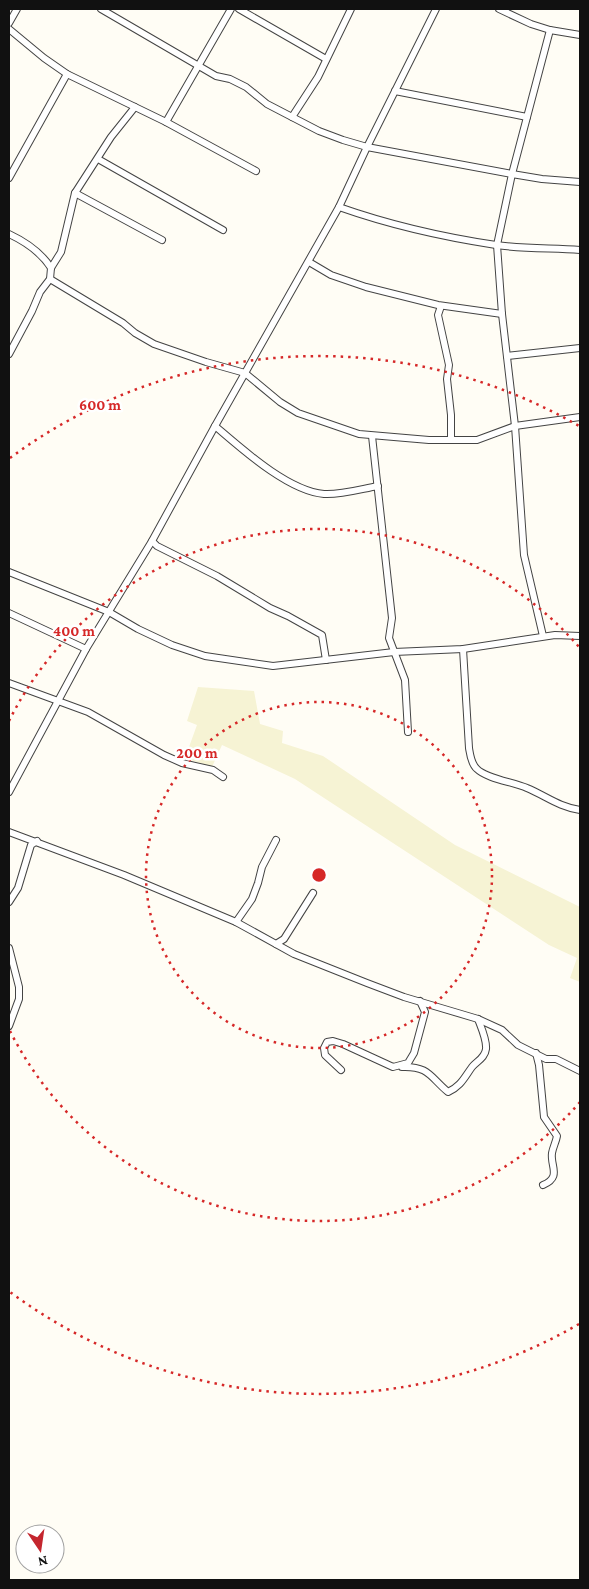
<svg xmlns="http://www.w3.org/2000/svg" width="589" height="1589" font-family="'Crimson Pro',serif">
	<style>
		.farmland { fill: #f6f3d4 }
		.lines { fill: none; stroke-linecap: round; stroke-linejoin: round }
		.minor-casing { stroke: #444; stroke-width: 8 }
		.minor { stroke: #fff; stroke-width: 6 }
		.ring { fill: none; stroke: #d62828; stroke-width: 2.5; stroke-dasharray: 2.5 5 }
		.centre { fill: #d62828; stroke: #fff; stroke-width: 2.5 }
		.ring-label { font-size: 15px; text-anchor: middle; font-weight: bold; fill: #d62828; stroke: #fff; stroke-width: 5; stroke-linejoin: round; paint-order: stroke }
	</style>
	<rect width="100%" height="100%" fill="#fffdf5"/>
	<polygon class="farmland" points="198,687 254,691 260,724 283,731 282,743 323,756 455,845 580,907 580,982 570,978 577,958 549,945 295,779 222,745 212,767 185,758 197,725 187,721"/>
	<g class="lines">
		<defs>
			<g id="minor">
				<polyline points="101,9 216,76 230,79 246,87 267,104 292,117 319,131 343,140 367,147 512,174 542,179 580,182"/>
				<polyline points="239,9 326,59"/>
				<polyline points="499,9 531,24 550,30 580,35"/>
				<polyline points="9,23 17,9"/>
				<polyline points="9,29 44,58 67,74 166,122 256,171"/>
				<polyline points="395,91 527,117"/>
				<polyline points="292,117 318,77 351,9"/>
				<polyline points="166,122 231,9"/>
				<polyline points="98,159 223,230"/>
				<polyline points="9,178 67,74"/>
				<polyline points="75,193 162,240"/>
				<path d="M 339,207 C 390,225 443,237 496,245 C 524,249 552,248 580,250"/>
				<path d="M 9,234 C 26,242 41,252 51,268"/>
				<polyline points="309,262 331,275 366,287 438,305 502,314"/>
				<polyline points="50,279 123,323 135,333 154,344 206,362 245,373 280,402 298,413 359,434 429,440 477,440 515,426 580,417"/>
				<polyline points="441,306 438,315 449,365 447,379 451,415 451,440"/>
				<polyline points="9,354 32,311 40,292 50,279 51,268 61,252 75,193 111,137 135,107"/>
				<polyline points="507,356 580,348"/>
				<path d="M 215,426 C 242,449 288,491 324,494 C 341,495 361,489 378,486"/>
				<polyline points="372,436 392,618 389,638 405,680 408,732"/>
				<polyline points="152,541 157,546 217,576 270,608 288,616 322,635 326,660"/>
				<polyline points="9,572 109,612 138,629 172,645 205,656 273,666 394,652 463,649 555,635 580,636"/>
				<polyline points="9,613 86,649"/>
				<polyline points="543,636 524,555 515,426 502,314 497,245 512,174 550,30"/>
				<path d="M 463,649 L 469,748 C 470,754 471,764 477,769 C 487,779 514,782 527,788 C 546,796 559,807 580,810"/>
				<polyline points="9,683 88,712 164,755 182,763 213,770 223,777"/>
				<polyline points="9,792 86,649 152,541 215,426 339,207 367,147 436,9"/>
				<polyline points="9,832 124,875 236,922 294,954 367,983 404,997 478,1019 502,1030 518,1045 546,1059 556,1059 580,1071"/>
				<polyline points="9,902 18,888 31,845 37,841"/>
				<polyline points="236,922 252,899 258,883 262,867 276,840"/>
				<polyline points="276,944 284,939 313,893"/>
				<polyline points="9,948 19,987 19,999 9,1026"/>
				<path d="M 536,1053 L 539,1065 L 544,1117 L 557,1136 C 556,1142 553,1147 552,1153 C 550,1166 562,1177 543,1185"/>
				<path d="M 402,1067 C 429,1066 430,1077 448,1092 C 461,1086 464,1078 472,1067 C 477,1061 485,1058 486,1049 C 487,1040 481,1027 478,1019"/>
				<polyline points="341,1070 325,1055 324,1048 327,1042 333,1041 343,1044 393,1067 408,1063 414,1053 425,1012 420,1001"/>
			</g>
		</defs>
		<use href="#minor" class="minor-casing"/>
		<use href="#minor" class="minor"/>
	</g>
	<g class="ring">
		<circle cx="319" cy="875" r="173"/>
		<path d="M580 1102A346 346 0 0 1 9 1029M9 721A346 346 0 0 1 580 648"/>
		<path d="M579 1324A519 519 0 0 1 10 1292M10 458A519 519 0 0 1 579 426"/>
	</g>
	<circle cx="319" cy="875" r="8" class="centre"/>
	<g class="ring-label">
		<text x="100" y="410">600 m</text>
		<text x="74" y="636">400 m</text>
		<text x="197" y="758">200 m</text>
	</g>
	<rect width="589" height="1589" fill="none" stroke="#111111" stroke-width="20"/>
	<g transform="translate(40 1549) rotate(167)"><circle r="24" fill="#ffffff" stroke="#a0a0a0"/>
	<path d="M0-4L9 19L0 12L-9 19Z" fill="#c4262e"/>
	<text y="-8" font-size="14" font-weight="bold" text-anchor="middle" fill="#111111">N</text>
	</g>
</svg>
